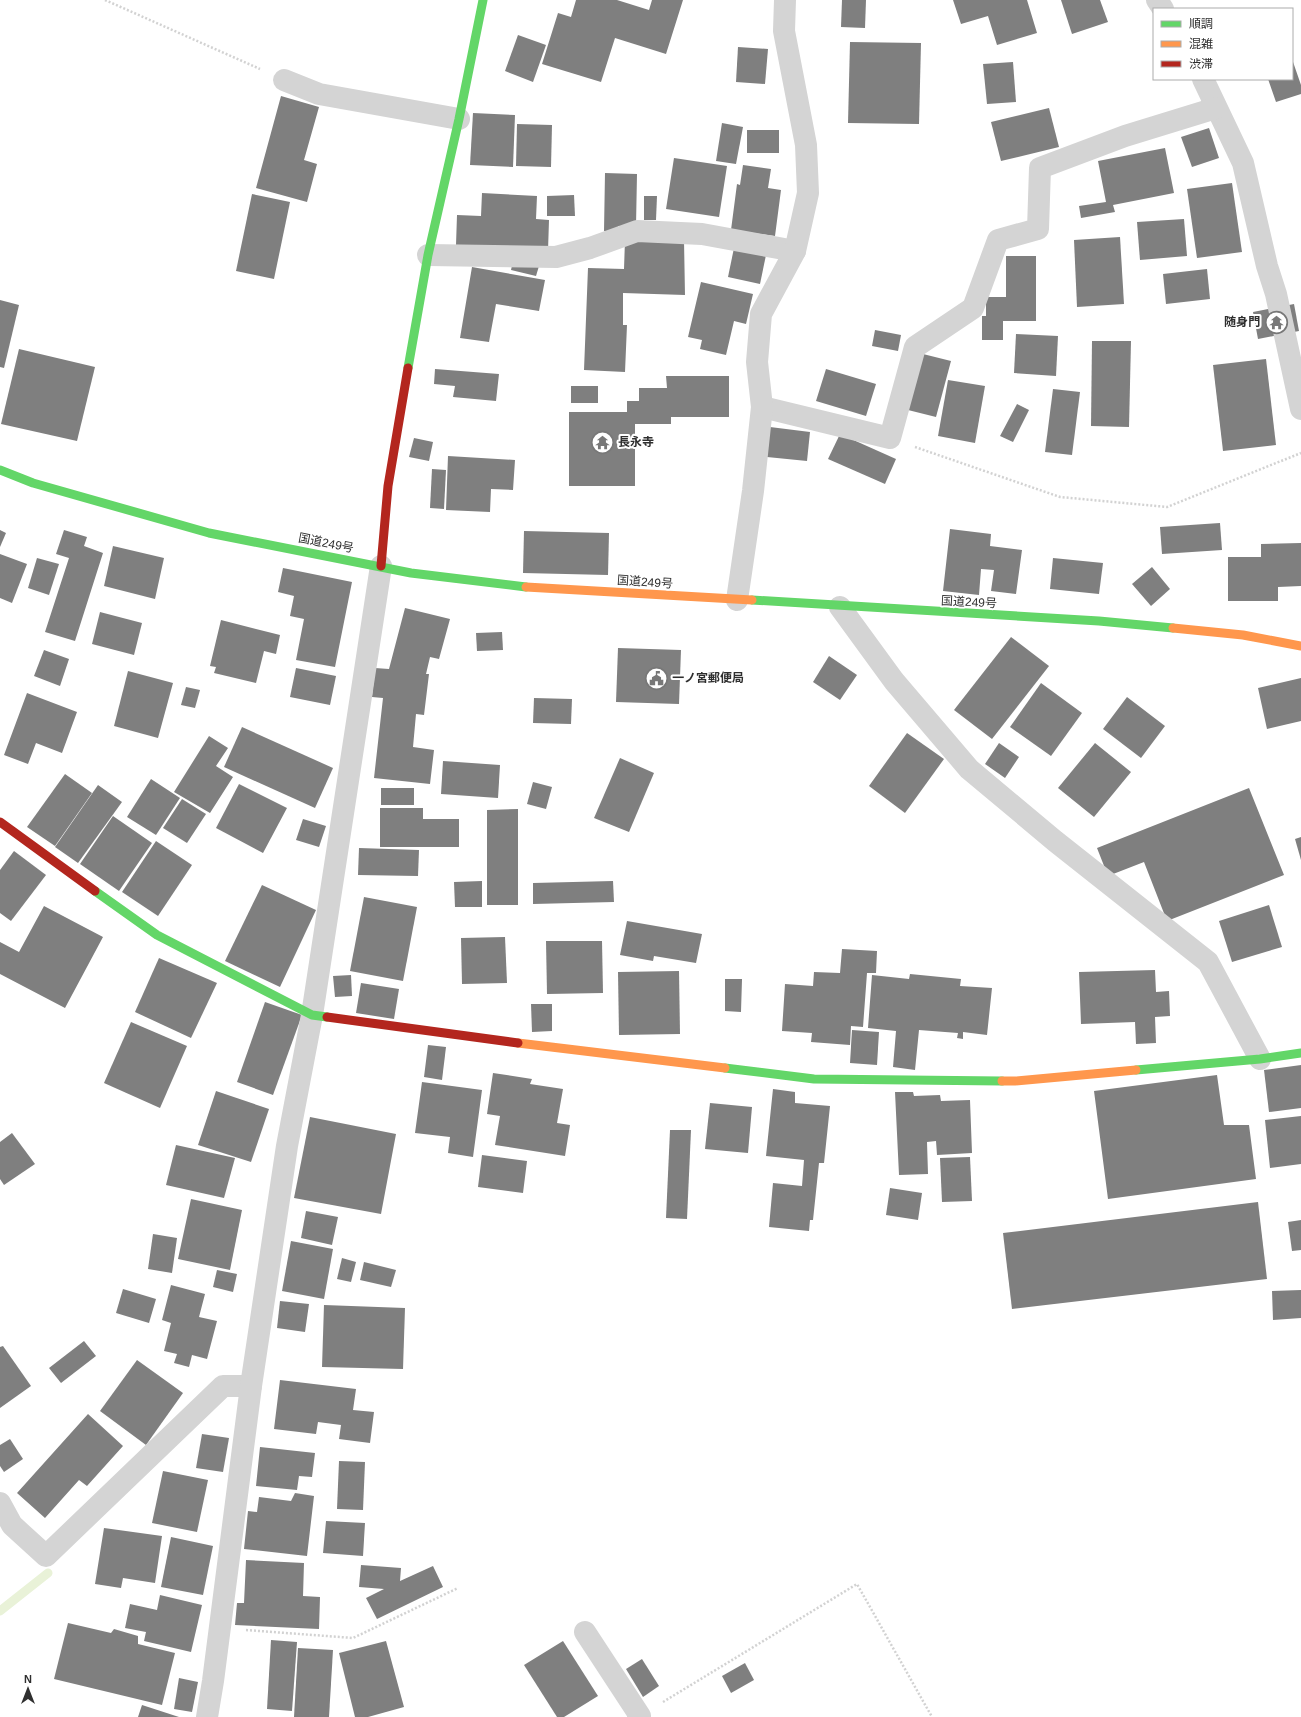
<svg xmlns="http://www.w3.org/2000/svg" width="1301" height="1717" font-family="Arial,'Noto Sans JP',sans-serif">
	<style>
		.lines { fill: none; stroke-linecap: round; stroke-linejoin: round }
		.stream { stroke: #e9f2d8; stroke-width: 9 }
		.building { fill: #7f7f7f }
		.path { stroke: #d2d2d2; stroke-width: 2.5; stroke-dasharray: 2 2; stroke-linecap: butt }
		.street { stroke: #d4d4d4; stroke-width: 22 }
		.fast { stroke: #63d668; stroke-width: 9 }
		.slow { stroke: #ff974d; stroke-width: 9 }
		.jam { stroke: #b3261e; stroke-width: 9 }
		.labels { text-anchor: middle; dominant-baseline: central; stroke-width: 4; stroke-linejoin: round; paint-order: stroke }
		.poi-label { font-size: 12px; font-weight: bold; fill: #2f2f2f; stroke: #fff; text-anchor: start }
		.street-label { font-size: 12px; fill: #2f2f2f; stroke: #fff }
	</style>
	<rect width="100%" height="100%" fill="#fff"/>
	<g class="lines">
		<polyline class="stream" points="0,1611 48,1573"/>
	</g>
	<g class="building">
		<polygon points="576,0 617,0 649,10 652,0 683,0 666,54 615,38 601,82 542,64 558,13 571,17"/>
		<polygon points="842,0 866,0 865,28 841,27"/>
		<polygon points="953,0 1027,0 1037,33 997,45 988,16 961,24"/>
		<polygon points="1061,0 1100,0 1108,22 1072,34"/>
		<polygon points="518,35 546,45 533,82 505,71"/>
		<polygon points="850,42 921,43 919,124 848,123"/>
		<polygon points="738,47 768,49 765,84 736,82"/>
		<polygon points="1292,59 1301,85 1301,94 1276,102 1268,79 1292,79"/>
		<polygon points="1013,62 1016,102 987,104 983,64"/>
		<polygon points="281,96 319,107 304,160 317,164 307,202 256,188"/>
		<polygon points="1049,108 1059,147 1001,161 991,122"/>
		<polygon points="473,113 515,115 513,167 470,165"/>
		<polygon points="722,123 743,127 736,164 716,161"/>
		<polygon points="517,124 552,125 551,167 516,166"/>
		<polygon points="1209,128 1219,158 1192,167 1181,137"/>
		<rect x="747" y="130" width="32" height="23"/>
		<polygon points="1165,148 1174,193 1113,205 1115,212 1081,218 1079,206 1106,202 1098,161"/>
		<polygon points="674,158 727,166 719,217 666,209"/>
		<polygon points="743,165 771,169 768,188 781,190 775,236 731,230 737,184 740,185"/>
		<polygon points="605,173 637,174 636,226 618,226 618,231 604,231"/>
		<polygon points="1232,183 1242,252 1197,258 1187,189"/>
		<polygon points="482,193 537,196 536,219 549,220 548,251 456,245 457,215 481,216"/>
		<polygon points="252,194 290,202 274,279 236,271"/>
		<polygon points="574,195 575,216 547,216 547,196"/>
		<polygon points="644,196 657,196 656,220 644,220"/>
		<polygon points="1184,219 1187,256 1140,260 1137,222"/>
		<polygon points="1120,237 1124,304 1077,307 1074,240"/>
		<polygon points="625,240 684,240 685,295 623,293 623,325 627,325 625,372 584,370 588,268 624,269"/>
		<polygon points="734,248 766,255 760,284 728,277"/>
		<polygon points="1006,256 1036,256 1036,321 1003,321 1003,340 982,340 982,316 986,316 986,297 1006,297"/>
		<polygon points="513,261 539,266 536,276 511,270"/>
		<polygon points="472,267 545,280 539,311 496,304 489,342 460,338"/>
		<polygon points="1207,269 1210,299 1166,304 1163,274"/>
		<polygon points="701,282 753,294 746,324 734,321 726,355 700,349 702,340 688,337"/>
		<polygon points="0,300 19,305 4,368 0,367"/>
		<polygon points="1294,304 1299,331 1258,339 1253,312"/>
		<polygon points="875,330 901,335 898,351 872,346"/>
		<polygon points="1016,334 1058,336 1056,376 1014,373"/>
		<polygon points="1092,341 1131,341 1129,427 1091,426"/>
		<polygon points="19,349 95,367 77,441 1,424"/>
		<polygon points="923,354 951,361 936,417 908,410"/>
		<polygon points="1266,359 1276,445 1223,451 1213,365"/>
		<polygon points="435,369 499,374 496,401 453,397 455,386 434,384"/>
		<polygon points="826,369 876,384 866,416 816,401"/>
		<polygon points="666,376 729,376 729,417 671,417 671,424 635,424 635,486 569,486 569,412 627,412 627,401 639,401 639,388 667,388"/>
		<polygon points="948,380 985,386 975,443 938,436"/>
		<rect x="571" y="386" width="27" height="17"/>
		<polygon points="1053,389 1080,392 1072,455 1045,452"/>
		<polygon points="1017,404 1029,410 1013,442 1000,436"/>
		<polygon points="770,427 810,432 807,461 767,457"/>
		<polygon points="840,434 896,459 885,484 828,459"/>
		<polygon points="414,438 433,442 429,461 409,457"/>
		<polygon points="448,456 515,460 513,490 491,489 490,512 446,510"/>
		<polygon points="432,469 446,470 444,509 430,508"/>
		<polygon points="1220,523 1222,550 1162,554 1160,527"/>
		<polygon points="950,529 991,534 990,546 1022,550 1016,594 991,591 994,570 981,569 979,595 943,591"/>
		<polygon points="0,530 6,533 0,547"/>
		<polygon points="64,530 87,537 84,546 103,553 75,641 45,632 69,558 56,554"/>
		<polygon points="524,531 609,533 608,575 523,573"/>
		<polygon points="1301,543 1301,586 1278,587 1278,601 1228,601 1228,557 1261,557 1261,544"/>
		<polygon points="113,546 164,558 155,599 104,586"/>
		<polygon points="0,554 27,564 12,603 0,598"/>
		<polygon points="37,558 59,564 49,595 28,588"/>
		<polygon points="1053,558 1103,563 1099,594 1050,589"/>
		<polygon points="1152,567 1170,589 1151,606 1132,584"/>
		<polygon points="283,568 352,582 335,667 296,660 304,619 290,616 294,596 278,592"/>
		<polygon points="405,608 450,619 439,659 430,657 426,674 429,674 424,715 416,714 413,747 434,750 430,784 374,778 383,698 372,697 375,668 389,669"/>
		<polygon points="100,612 142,623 134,655 92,644"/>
		<polygon points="221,620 280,635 276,654 264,651 256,683 214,673 216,667 210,666"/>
		<polygon points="502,632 503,650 477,651 476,633"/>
		<polygon points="1011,637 1049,666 992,739 954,710"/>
		<polygon points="618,648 681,650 679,704 616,702"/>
		<polygon points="44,650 69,659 60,686 34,676"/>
		<polygon points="829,656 857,675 840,700 813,682"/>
		<polygon points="296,668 336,676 330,705 290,697"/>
		<polygon points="128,671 173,683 158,738 114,726"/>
		<polygon points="1301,678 1301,721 1267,729 1258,688"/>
		<polygon points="1041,683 1082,713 1051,756 1010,727"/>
		<polygon points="186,687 200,690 195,708 181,705"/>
		<polygon points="27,693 77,712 62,753 36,743 28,764 4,755"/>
		<polygon points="1127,697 1165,726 1141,758 1103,729"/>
		<polygon points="534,698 572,699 571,724 533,723"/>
		<polygon points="242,727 333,768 315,808 224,767"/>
		<polygon points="907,733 944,759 905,813 869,786"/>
		<polygon points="209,736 228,748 216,766 233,777 210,813 174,792"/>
		<polygon points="999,743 1019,757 1005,778 985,764"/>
		<polygon points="1095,743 1131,772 1094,817 1058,788"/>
		<polygon points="620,758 654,773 629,832 594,818"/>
		<polygon points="443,761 500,765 498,798 441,794"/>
		<polygon points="65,774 92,793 55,846 27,827"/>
		<polygon points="151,779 180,798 156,835 127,817"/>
		<polygon points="533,782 552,787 546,809 527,804"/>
		<polygon points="239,784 287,808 263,853 216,828"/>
		<polygon points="98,785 122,802 78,863 55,847"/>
		<rect x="381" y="788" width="33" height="17"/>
		<polygon points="1249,788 1284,875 1167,921 1144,862 1108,876 1097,848"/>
		<polygon points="182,799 206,814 187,843 163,828"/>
		<polygon points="380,808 423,808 423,819 459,819 459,847 380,847"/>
		<polygon points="518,809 518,905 487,905 487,810"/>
		<polygon points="113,816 152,843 119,891 80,864"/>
		<polygon points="303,819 326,826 319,847 296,840"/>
		<polygon points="1301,837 1301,860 1295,839"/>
		<polygon points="156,841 192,865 158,916 122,892"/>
		<polygon points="359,848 419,850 418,876 358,875"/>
		<polygon points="14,851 46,875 11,921 0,913 0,870"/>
		<polygon points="482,881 482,907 455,907 454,882"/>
		<polygon points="613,881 614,902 533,904 533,883"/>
		<polygon points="262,885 316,910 280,987 225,961"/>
		<polygon points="364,897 417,907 403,981 350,971"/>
		<polygon points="1269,905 1282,947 1232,962 1219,921"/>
		<polygon points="44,906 103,937 65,1008 0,974 0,942 19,952"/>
		<polygon points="627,921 702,934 696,963 654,956 653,961 620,955"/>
		<polygon points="505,937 507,983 462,984 461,938"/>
		<polygon points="546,941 602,941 603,993 547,994"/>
		<polygon points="842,949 877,951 876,973 867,973 863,1027 851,1026 850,1045 811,1042 812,1033 782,1031 785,984 813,986 814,972 840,973"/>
		<polygon points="159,958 217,983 191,1038 135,1012"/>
		<polygon points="1155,970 1156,992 1169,991 1170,1016 1155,1017 1156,1043 1136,1044 1135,1022 1081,1024 1079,972"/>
		<polygon points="679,971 680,1034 619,1035 618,972"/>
		<polygon points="910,974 961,979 960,986 992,988 987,1035 963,1032 963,1039 957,1038 958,1033 919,1030 915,1070 893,1067 896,1031 868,1028 872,975 909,979"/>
		<polygon points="351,975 352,996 335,997 333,976"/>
		<polygon points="725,979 742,979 741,1012 725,1011"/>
		<polygon points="361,983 399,989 394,1019 356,1013"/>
		<polygon points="265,1002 302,1015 273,1095 237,1082"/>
		<polygon points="531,1004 552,1004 552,1031 532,1032"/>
		<polygon points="131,1022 187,1046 160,1108 104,1083"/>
		<polygon points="852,1030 879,1032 877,1065 850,1063"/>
		<polygon points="428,1045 446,1047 442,1080 424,1077"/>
		<polygon points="1301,1065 1301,1108 1269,1112 1264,1070"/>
		<polygon points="493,1073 532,1079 530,1084 563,1089 557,1123 570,1125 565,1156 495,1145 500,1116 487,1114"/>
		<polygon points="1217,1075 1224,1125 1249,1125 1256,1179 1108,1199 1094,1091"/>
		<polygon points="422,1082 482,1090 473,1157 448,1153 450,1137 415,1133"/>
		<polygon points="773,1089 795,1092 795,1103 830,1106 824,1163 819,1163 813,1220 810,1220 809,1231 769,1227 773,1183 802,1186 804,1160 766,1156"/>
		<polygon points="216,1091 269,1109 251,1162 198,1145"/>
		<polygon points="895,1092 913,1092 914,1096 940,1095 941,1101 970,1100 972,1153 937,1155 936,1141 927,1142 928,1174 899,1175"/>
		<polygon points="710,1103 752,1107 748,1153 705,1149"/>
		<polygon points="1301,1116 1301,1164 1270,1168 1265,1120"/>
		<polygon points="310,1117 396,1134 381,1214 294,1198"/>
		<polygon points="670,1130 691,1130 687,1219 666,1218"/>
		<polygon points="12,1133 35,1164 4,1185 0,1179 0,1142"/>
		<polygon points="176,1145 235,1158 224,1198 166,1185"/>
		<polygon points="482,1155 527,1161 523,1193 478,1187"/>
		<polygon points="970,1157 972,1201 942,1202 940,1158"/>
		<polygon points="890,1188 922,1193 918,1220 886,1215"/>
		<polygon points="191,1199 242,1210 230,1270 178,1259"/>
		<polygon points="1258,1202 1267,1279 1012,1309 1003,1233"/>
		<polygon points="306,1211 338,1217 332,1245 301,1238"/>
		<polygon points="1301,1220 1301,1250 1292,1251 1288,1222"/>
		<polygon points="153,1234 177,1238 172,1273 148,1269"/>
		<polygon points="291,1241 333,1249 324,1299 282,1291"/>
		<polygon points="342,1258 356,1262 351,1282 337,1279"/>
		<polygon points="364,1262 396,1270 391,1287 360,1280"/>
		<polygon points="217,1270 237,1274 233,1292 213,1287"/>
		<polygon points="171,1285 205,1294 199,1317 217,1321 207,1359 192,1355 189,1367 174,1363 177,1354 164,1351 171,1323 162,1320"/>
		<polygon points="123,1289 156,1299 149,1323 116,1313"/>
		<polygon points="1301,1290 1301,1318 1273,1320 1272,1291"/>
		<polygon points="280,1301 309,1304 305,1332 277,1328"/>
		<polygon points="324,1305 405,1308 403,1369 322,1367"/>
		<polygon points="84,1341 96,1356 61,1383 49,1368"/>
		<polygon points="3,1346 31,1386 0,1408 0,1347"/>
		<polygon points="137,1360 183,1393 146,1445 100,1411"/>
		<polygon points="280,1380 356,1389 353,1410 374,1412 370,1443 339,1439 341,1425 318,1422 316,1434 274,1429"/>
		<polygon points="88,1414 123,1446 87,1486 79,1480 45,1518 17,1493"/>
		<polygon points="202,1434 229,1438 223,1472 196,1468"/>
		<polygon points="10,1439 23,1459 4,1472 0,1466 0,1445"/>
		<polygon points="260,1447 315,1453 312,1477 299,1476 297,1490 256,1486"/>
		<polygon points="339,1461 365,1462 363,1510 337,1509"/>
		<polygon points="163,1471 208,1480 197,1532 152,1523"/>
		<polygon points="295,1493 314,1496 307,1556 244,1549 248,1511 257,1512 259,1497 291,1501"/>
		<polygon points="326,1521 365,1523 363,1556 323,1553"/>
		<polygon points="104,1528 162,1536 155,1583 123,1578 121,1588 95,1584"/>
		<polygon points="171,1537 213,1546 203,1595 161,1587"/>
		<polygon points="246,1560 304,1563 303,1596 320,1597 319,1629 235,1625 237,1603 244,1603"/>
		<polygon points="361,1565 401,1568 400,1581 433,1566 443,1587 377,1619 366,1598 384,1589 359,1587"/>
		<polygon points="160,1595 202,1605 191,1652 144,1641 146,1632 125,1628 130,1604 157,1610"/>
		<polygon points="68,1623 111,1633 114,1629 138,1636 138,1644 175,1653 162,1705 54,1679"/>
		<polygon points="271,1640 297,1642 292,1711 267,1709"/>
		<polygon points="386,1641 404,1707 368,1717 355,1717 339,1653"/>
		<polygon points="563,1641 598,1696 564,1717 557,1717 524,1665"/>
		<polygon points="298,1648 333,1650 329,1717 294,1717"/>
		<polygon points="642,1659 659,1686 643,1697 626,1669"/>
		<polygon points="745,1663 754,1680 731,1693 722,1676"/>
		<polygon points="179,1678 198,1682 192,1712 174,1709"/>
		<polygon points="142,1705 179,1717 138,1717"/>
	</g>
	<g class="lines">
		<g class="path">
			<polyline points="105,0 260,69"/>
			<polyline points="915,447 1060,497 1167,507 1301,453"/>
			<polyline points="246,1630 353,1638 458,1588"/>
			<polyline points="663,1702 857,1584 932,1717"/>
		</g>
		<g class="street">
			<polyline points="1157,0 1163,9"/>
			<polyline points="1203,79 1243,163 1267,266 1276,294 1301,409"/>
			<polyline points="284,80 319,94 459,119"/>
			<polyline points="428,255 556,257 590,248 637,231 702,234 795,251"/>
			<polyline points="762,407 890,438 915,347 973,308 998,240 1038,229 1040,168 1125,136 1216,108"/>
			<polyline points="737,600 753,491 762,407 757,362 761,314 795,251 808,193 806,145 784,31 785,0"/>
			<polyline points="840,607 894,681 969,769 1055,841 1208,962 1260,1059"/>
			<polyline points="0,1503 12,1525 46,1556 223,1386 251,1386"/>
			<polyline points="585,1632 640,1716 638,1717"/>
			<polyline points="207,1717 213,1681 251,1386 287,1146 312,1015 381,566"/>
		</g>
		<g class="fast">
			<polyline points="408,368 428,255 459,119 483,0"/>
			<polyline points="0,470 33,483 209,533 411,573 526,587"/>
			<polyline points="752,600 1099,621 1173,628"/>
			<polyline points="95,891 157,935 312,1015 327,1017"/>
			<polyline points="725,1068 814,1079 1002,1081"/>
			<polyline points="1136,1070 1260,1059 1301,1053"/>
		</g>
		<g class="slow">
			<polyline points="526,587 752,600"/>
			<polyline points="1173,628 1243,635 1301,646"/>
			<polyline points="518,1043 725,1068"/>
			<polyline points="1002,1081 1015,1081 1136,1070"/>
		</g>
		<g class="jam">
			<polyline points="381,566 388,486 408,368"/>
			<polyline points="0,822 95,891"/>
			<polyline points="327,1017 518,1043"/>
		</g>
	</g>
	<defs>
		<symbol id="temple-ring" viewBox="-11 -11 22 22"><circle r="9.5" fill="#fff" stroke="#787878" stroke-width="1.5"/><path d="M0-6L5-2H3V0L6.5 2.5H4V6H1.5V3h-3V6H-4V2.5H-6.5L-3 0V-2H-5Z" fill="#787878"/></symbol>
		<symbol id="civic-ring" viewBox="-11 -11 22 22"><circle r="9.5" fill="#fff" stroke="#787878" stroke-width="1.5"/><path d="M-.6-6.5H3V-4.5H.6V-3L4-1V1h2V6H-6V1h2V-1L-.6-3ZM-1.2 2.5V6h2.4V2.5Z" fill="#787878"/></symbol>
	</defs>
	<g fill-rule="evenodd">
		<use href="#temple-ring" x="1264" y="310" width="25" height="25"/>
		<use href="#temple-ring" x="590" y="430" width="25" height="25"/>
		<use href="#civic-ring" x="644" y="666" width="25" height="25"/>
	</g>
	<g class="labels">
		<g class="poi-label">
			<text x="1260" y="322" text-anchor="end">随身門</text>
			<text x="618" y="442">長永寺</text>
			<text x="672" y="678">一ノ宮郵便局</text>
		</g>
		<g class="street-label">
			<text transform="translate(326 543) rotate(11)">国道249号</text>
			<text transform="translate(645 582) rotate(4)">国道249号</text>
			<text transform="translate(969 602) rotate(3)">国道249号</text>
		</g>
	</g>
	<rect x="1153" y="8" width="140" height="72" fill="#ffffff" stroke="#acacac"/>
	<rect x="1161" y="21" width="20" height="6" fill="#63d668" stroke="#acacac"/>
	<text x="1189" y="28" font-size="12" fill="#2f2f2f">順調</text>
	<rect x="1161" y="41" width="20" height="6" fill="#ff974d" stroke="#acacac"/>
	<text x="1189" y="48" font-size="12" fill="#2f2f2f">混雑</text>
	<rect x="1161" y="61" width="20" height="6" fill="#b3261e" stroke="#acacac"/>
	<text x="1189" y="68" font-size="12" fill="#2f2f2f">渋滞</text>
	<g transform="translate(28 1689)" stroke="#ffffff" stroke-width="3" paint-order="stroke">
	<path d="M0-3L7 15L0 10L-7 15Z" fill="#2f2f2f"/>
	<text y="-6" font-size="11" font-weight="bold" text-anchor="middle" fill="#2f2f2f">N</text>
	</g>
</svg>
